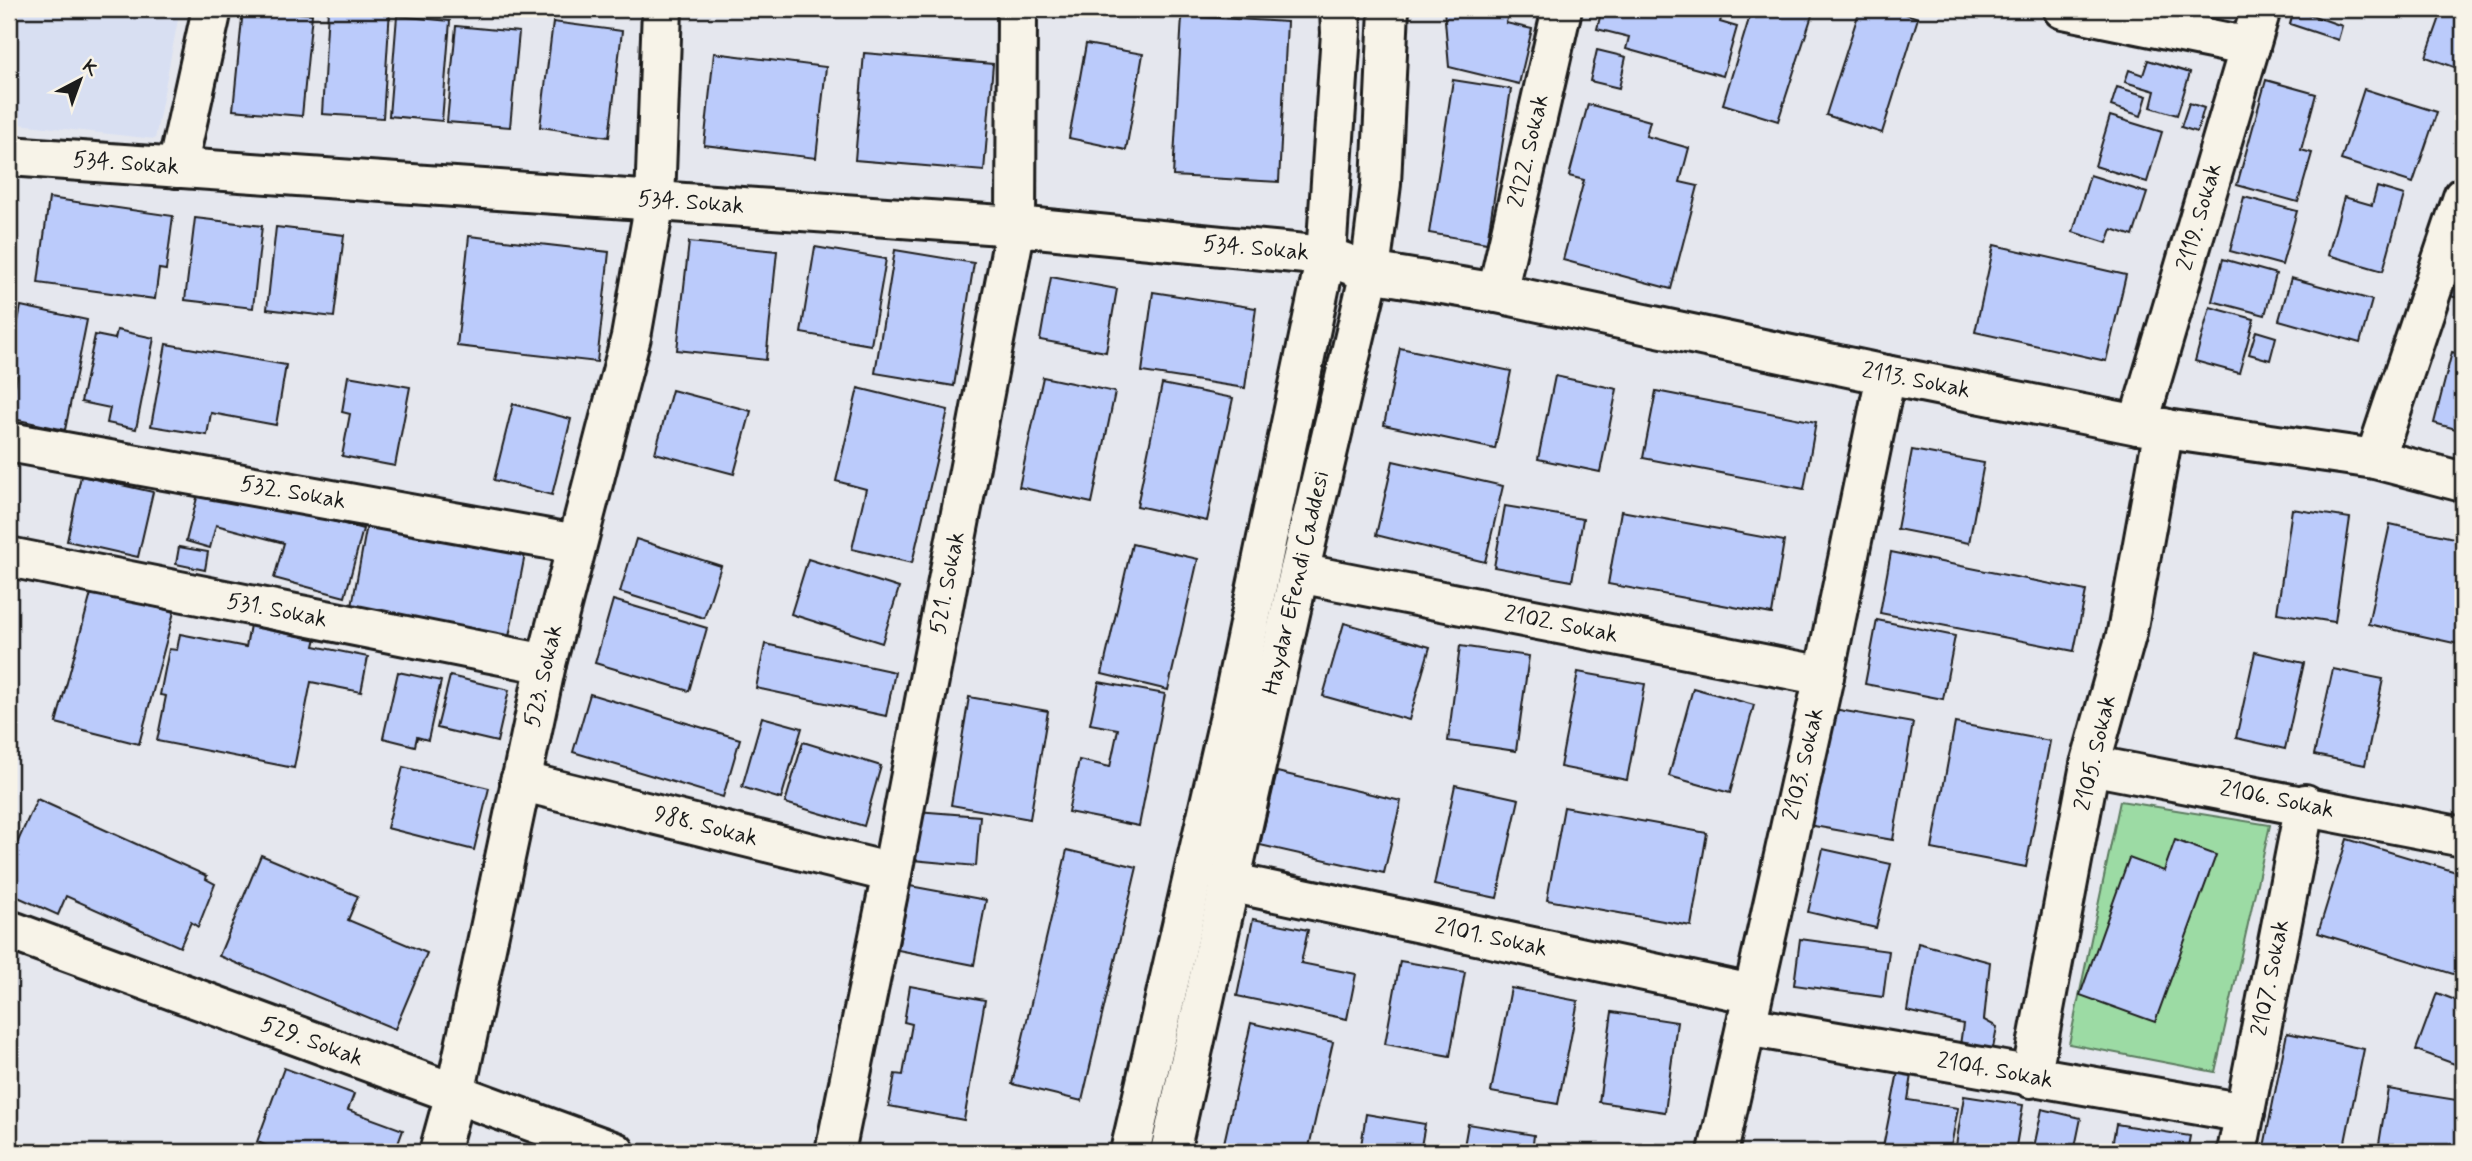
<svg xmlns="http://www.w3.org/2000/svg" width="2472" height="1161" font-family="Mynerve,sans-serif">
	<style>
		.built { fill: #d8dff2 }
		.green { fill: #9cdba4; stroke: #5c7c60; stroke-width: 2 }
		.building { fill: #bbcbfb; stroke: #1c1c1c; stroke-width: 2 }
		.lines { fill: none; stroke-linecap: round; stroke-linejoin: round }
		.minor-casing { stroke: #1c1c1c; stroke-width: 44 }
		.major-casing { stroke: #1c1c1c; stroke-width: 44 }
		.minor { stroke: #f7f3e8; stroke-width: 38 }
		.major { stroke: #f7f3e8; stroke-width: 38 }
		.labels { text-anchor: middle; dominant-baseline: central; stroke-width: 5; stroke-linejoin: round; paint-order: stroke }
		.street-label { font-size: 23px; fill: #1c1c1c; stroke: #f7f3e8 }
	</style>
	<rect width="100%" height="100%" fill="#e5e7ee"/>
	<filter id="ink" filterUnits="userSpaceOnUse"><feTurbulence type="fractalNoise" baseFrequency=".0143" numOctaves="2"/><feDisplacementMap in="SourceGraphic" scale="14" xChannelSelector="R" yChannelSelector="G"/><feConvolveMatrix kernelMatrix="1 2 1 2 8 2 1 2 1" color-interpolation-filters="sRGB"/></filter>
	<g filter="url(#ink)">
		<polygon class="built" points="9,9 180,9 155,139 9,123"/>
		<polygon class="green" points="2120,801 2270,825 2215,1072 2069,1044"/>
		<g class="building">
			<polygon points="243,9 312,14 302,116 233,110"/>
			<polygon points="328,9 390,9 383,118 322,114"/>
			<polygon points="1075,9 1147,9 1147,13 1075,14"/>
			<polygon points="1183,9 1279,9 1279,10 1183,11"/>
			<polygon points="1444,9 1509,9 1506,23 1532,29 1519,84 1449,67"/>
			<polygon points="1602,9 1724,9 1720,22 1737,27 1723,76 1626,49 1629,37 1597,29"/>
			<polygon points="1752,9 1814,9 1778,121 1723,104"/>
			<polygon points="1860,9 1891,9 1918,18 1882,133 1826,115"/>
			<polygon points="2294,9 2342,26 2338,40 2290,24"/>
			<polygon points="2443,9 2463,9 2463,70 2426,57"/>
			<polygon points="397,16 450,21 442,121 389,116"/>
			<polygon points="1182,16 1287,22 1279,182 1173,176"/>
			<polygon points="553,22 622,31 609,137 540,127"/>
			<polygon points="456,26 519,32 510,127 447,122"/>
			<polygon points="1086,44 1143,54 1126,150 1069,138"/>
			<polygon points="1597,50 1626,57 1619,88 1590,81"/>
			<polygon points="714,53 826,67 816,158 704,145"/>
			<polygon points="864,53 993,64 984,171 855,160"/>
			<polygon points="2148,60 2190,73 2177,115 2151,107 2155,91 2125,82 2129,70 2143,75"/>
			<polygon points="1453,80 1511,89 1487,243 1429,233"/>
			<polygon points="2266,80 2316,94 2301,150 2312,153 2298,202 2237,185"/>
			<polygon points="2117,87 2147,96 2141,116 2111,106"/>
			<polygon points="2364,89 2437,112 2413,183 2341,160"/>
			<polygon points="2189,103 2204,108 2197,132 2181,127"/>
			<polygon points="1588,104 1650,121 1646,136 1689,148 1680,182 1698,186 1671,289 1563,260 1584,180 1569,176"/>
			<polygon points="2110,116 2162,132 2147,182 2095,166"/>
			<polygon points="2090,175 2147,193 2133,236 2112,229 2107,243 2073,232"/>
			<polygon points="2377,187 2404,195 2383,271 2328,255 2344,197 2372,205"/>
			<polygon points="2244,197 2297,211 2282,265 2230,251"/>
			<polygon points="49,198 173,216 166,270 159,269 155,299 38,283"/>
			<polygon points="195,218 262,226 253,308 185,300"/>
			<polygon points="276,227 344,235 334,317 267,309"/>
			<polygon points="469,236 609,252 597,362 457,346"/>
			<polygon points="689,242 777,251 766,360 677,350"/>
			<polygon points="2463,242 2463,299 2450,296"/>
			<polygon points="1994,245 2126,275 2106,361 1975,332"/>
			<polygon points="815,247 886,259 871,345 801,333"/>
			<polygon points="895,250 974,263 954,386 875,373"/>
			<polygon points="2223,259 2276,274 2265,315 2212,301"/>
			<polygon points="1051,277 1117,289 1106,352 1040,340"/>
			<polygon points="2291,278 2372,300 2360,343 2279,320"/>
			<polygon points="1153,292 1256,308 1245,388 1142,372"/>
			<polygon points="21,306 87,320 65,430 9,418 17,376 9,374 9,367"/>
			<polygon points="2210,307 2254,319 2239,373 2195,361"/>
			<polygon points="117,330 154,338 136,429 107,423 110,408 81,402 95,335 115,339"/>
			<polygon points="2256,331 2276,337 2270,360 2249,354"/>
			<polygon points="166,344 286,365 276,425 211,413 207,435 151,426"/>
			<polygon points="1400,348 1511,371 1495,449 1384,425"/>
			<polygon points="2452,352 2463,355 2463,431 2434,423"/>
			<polygon points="348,376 410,387 395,466 342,456 350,414 342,412"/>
			<polygon points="1555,376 1617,389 1600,472 1538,459"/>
			<polygon points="1043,377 1115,392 1092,503 1019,487"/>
			<polygon points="1162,384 1233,398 1207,521 1137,506"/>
			<polygon points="858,388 948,410 912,563 852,549 866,489 836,481"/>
			<polygon points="672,390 751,411 734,474 655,453"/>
			<polygon points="1656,391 1816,422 1804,489 1643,458"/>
			<polygon points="513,404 571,419 552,495 494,480"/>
			<polygon points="1912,450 1984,463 1969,543 1897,529"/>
			<polygon points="1393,461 1503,486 1485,562 1376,535"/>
			<polygon points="81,476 153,492 138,557 67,541"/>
			<polygon points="200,486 363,529 345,597 274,578 284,543 216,525 210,548 186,541"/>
			<polygon points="1505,506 1583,519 1572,581 1494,567"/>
			<polygon points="2292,509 2350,518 2335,622 2277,613"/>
			<polygon points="1621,511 1784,541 1772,614 1608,584"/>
			<polygon points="368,519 526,549 509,637 352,606"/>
			<polygon points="2390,524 2463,540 2463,645 2368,624"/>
			<polygon points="636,539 721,566 704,618 620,592"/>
			<polygon points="1132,544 1198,559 1168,690 1102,674"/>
			<polygon points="179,547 208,552 205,570 176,564"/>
			<polygon points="1891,552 2086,591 2074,651 1880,613"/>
			<polygon points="808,559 899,588 882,643 791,614"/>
			<polygon points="92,590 174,612 139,744 56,723"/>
			<polygon points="613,600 707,628 689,691 595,663"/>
			<polygon points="1877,620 1955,636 1943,699 1865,684"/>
			<polygon points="1344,623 1430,647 1409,720 1323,696"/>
			<polygon points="250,625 316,638 314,646 368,657 361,692 311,682 294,768 157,741 166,696 160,695 169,649 177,650 180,634 246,647"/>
			<polygon points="765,644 895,672 886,716 756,688"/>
			<polygon points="1460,646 1529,656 1516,751 1448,741"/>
			<polygon points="2255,652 2304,663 2285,749 2236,738"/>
			<polygon points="2333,669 2383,679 2365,765 2314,755"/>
			<polygon points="398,672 441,681 428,740 417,737 415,746 383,738"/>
			<polygon points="1578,672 1645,684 1627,780 1560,767"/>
			<polygon points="450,676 509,690 497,742 437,728"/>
			<polygon points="1099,682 1165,694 1139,826 1068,812 1079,760 1110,767 1118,729 1090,724"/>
			<polygon points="1693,688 1754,705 1730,793 1669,776"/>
			<polygon points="590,694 740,739 723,797 573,752"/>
			<polygon points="969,697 1048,711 1030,819 951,805"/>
			<polygon points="1828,708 1913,723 1893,840 1808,825"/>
			<polygon points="762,717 802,728 781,799 742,787"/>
			<polygon points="1955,723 2050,741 2026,867 1932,849"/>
			<polygon points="803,742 881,766 864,826 785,803"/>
			<polygon points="403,767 489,788 474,850 387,828"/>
			<polygon points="1277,772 1401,801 1384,873 1260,845"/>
			<polygon points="1455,785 1519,799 1497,898 1434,885"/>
			<polygon points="37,799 207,876 206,879 215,884 198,927 191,922 180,947 66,896 58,915 9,893 9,861"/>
			<polygon points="1564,807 1707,833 1691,926 1547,900"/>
			<polygon points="916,811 980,816 976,866 913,860"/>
			<polygon points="2347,839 2463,874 2463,977 2318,933"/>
			<polygon points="2175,840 2216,855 2155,1022 2080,995 2129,858 2164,871"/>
			<polygon points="1823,849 1891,864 1876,928 1808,912"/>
			<polygon points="1067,850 1137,867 1082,1101 1012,1084"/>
			<polygon points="261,855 358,896 348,920 427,953 395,1029 219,956"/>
			<polygon points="910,886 986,900 974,965 898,950"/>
			<polygon points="1253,919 1308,930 1301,963 1356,974 1347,1019 1237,996"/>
			<polygon points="1800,939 1889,951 1883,997 1794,985"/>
			<polygon points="1918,943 1990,962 1984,1020 1997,1027 1992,1054 1960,1045 1963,1024 1907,1011"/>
			<polygon points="1400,961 1465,972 1450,1056 1385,1044"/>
			<polygon points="910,986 985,1000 964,1120 889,1106 895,1074 903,1075 912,1024 904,1022"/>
			<polygon points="1511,988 1578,1001 1558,1104 1491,1092"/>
			<polygon points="2437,993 2463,1003 2463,1067 2416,1050"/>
			<polygon points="1612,1012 1677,1022 1665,1112 1599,1102"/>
			<polygon points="1251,1023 1333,1042 1309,1147 1326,1152 1222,1152"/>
			<polygon points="2287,1033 2364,1049 2343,1152 2263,1152"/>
			<polygon points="284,1068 354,1094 348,1110 403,1130 395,1152 283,1152 257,1142"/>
			<polygon points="1898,1072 1912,1075 1908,1100 1958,1108 1950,1152 1882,1152"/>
			<polygon points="2388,1089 2463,1101 2463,1152 2378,1150"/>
			<polygon points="1964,1096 2023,1105 2015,1152 1955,1152"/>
			<polygon points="2042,1109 2081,1118 2074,1152 2033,1152"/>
			<polygon points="1366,1114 1425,1124 1420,1152 1360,1152"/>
			<polygon points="1468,1124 1534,1135 1532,1152 1463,1152"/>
			<polygon points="2116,1124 2190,1136 2187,1152 2111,1152"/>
		</g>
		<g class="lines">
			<defs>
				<g id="minor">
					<polyline points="2063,9 2250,47"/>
					<polyline points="9,156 1016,226 1326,256 1370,272 1497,293 1886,375 2138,425 2375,459 2463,482"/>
					<polyline points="177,168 212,9"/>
					<polyline points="1497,293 1562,9"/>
					<polyline points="2138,425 2261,9"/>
					<polyline points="9,442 576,544"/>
					<polyline points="2375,459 2463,197"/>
					<polyline points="9,557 546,664"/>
					<polyline points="1299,573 1824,676"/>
					<polyline points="2090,765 2463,837"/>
					<polyline points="520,781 892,873"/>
					<polyline points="1229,882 1752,994"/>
					<polyline points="9,930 615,1152"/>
					<polyline points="1746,1026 2245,1113"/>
					<polyline points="2031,1078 2090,765 2127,632 2164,428"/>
					<polyline points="439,1152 455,1094 546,664 631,337 655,201 662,9"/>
					<polyline points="835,1152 892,873 1016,226 1017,9"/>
					<polyline points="1718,1152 1824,676 1886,375"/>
					<polyline points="2237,1152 2305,804"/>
				</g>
				<g id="major">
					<polyline points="1130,1152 1229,720 1326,256 1341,33 1340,9"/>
					<polyline points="1170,1152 1299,573 1370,272 1381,184 1389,9"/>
				</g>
			</defs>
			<use href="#minor" class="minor-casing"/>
			<use href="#major" class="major-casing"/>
			<use href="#minor" class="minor"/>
			<use href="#major" class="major"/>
		</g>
	</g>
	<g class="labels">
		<g class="street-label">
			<text transform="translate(1529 151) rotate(-77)">2122. Sokak</text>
			<text transform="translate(126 164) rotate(4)">534. Sokak</text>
			<text transform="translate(691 203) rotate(4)">534. Sokak</text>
			<text transform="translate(2200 217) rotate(-74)">2119. Sokak</text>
			<text transform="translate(1256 249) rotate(5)">534. Sokak</text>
			<text transform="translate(1916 381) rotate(11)">2113. Sokak</text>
			<text transform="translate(293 493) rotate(10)">532. Sokak</text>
			<text transform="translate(948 583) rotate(-79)">521. Sokak</text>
			<text transform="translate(1297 583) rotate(-77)">Haydar Efendi Caddesi</text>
			<text transform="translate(277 611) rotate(11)">531. Sokak</text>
			<text transform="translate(1561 625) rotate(11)">2102. Sokak</text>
			<text transform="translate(544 676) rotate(-77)">523. Sokak</text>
			<text transform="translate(2096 753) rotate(-77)">2105. Sokak</text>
			<text transform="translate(1804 764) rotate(-77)">2103. Sokak</text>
			<text transform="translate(2277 800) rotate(11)">2106. Sokak</text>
			<text transform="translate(706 827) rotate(14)">988. Sokak</text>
			<text transform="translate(1491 938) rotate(12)">2101. Sokak</text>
			<text transform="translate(2271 978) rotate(-79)">2107. Sokak</text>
			<text transform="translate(312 1042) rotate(20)">529. Sokak</text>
			<text transform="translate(1995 1071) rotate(10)">2104. Sokak</text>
		</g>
	</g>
	<rect width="2472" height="1161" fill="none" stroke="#f7f3e8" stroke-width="35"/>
	<rect x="18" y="18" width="2437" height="1126" fill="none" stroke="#1c1c1c" stroke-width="2.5" filter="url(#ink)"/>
	<g transform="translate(80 80) rotate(41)" stroke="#f7f3e8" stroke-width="5" paint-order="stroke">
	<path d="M0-5L12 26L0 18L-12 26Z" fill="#1c1c1c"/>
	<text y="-10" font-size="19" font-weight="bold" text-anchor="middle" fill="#1c1c1c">K</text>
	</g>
</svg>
